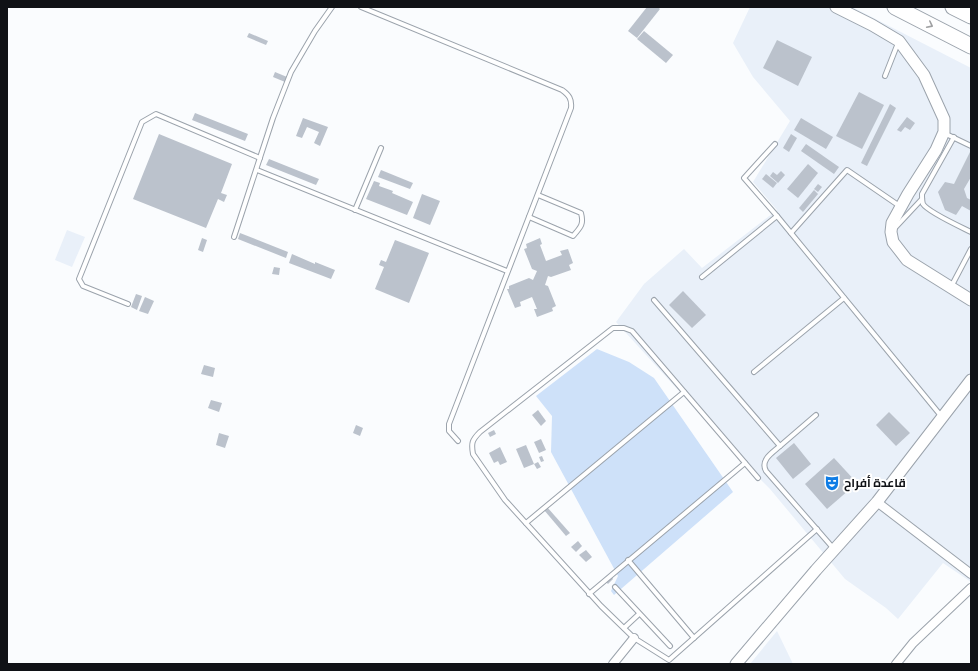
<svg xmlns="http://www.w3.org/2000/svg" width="978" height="671" font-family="'Fira Sans Condensed',Cairo,sans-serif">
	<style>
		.built { fill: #e9f0f9 }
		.green { fill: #cee1f9 }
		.building { fill: #bbc2cc }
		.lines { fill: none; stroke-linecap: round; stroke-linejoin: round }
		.lane-casing { stroke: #9ba3ac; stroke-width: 6 }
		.street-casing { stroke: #9ba3ac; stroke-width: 10 }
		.secondary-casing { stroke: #9ba3ac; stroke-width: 13 }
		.highway-casing { stroke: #9ba3ac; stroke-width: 17 }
		.lane { stroke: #fff; stroke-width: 4 }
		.street { stroke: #fff; stroke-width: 8 }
		.secondary { stroke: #fff; stroke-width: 11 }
		.highway { stroke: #fff; stroke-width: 15 }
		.oneway { stroke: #9fa0a2 }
		.labels { text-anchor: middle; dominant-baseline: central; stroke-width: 4; stroke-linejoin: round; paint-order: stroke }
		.poi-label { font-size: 12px; font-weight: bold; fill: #101216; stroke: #fff; text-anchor: start }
	</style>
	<rect width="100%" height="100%" fill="#fafcfe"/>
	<g class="built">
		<polygon points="750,7 852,7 971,68 971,582 943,563 898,619 886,608 845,579 770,489 751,470 616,322 644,284 684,249 702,268 777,210 753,182 790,121 753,77 733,43"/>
		<polygon points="67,230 85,237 72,267 55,260"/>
		<polygon points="777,631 793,664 750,664"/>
	</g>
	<polygon class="green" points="597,349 629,362 654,378 733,492 614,595 611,591 618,576 551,452 552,416 536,396"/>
	<g class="building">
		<polygon points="647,7 658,7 660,9 637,38 628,31"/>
		<polygon points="644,31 673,55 666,63 637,39"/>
		<polygon points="249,33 268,41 266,45 247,37"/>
		<polygon points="777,40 812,57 798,86 763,68"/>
		<polygon points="275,72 287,77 285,82 273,77"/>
		<polygon points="859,92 884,105 862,149 836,136"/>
		<polygon points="890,104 896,108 867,166 861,163"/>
		<polygon points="195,113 248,134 245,141 192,120"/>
		<polygon points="907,117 915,123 910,130 905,127 901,132 897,130"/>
		<polygon points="303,118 328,127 320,146 314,143 319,132 307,127 302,138 296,136"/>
		<polygon points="801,118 833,137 826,149 794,130"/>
		<polygon points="159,134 232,164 221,193 227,195 224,202 218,199 206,228 133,199"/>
		<polygon points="791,134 797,138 789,152 783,148"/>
		<polygon points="806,144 839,167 834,174 801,151"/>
		<polygon points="971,150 971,177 964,189 967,198 971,200 971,211 962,206 956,215 945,210 938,192 945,182 954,184"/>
		<polygon points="269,159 319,179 316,185 266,165"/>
		<polygon points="808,164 818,173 798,198 787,189"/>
		<polygon points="381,170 413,183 410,189 378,177"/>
		<polygon points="781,171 785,175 778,183 770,176 773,172 777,175"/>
		<polygon points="766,174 777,183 773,188 762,179"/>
		<polygon points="374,181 380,183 379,186 393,191 392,193 413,202 407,215 366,199"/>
		<polygon points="818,184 822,187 818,192 814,189"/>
		<polygon points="814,190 818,194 803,212 799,208"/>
		<polygon points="422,194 440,201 430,225 413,218"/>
		<polygon points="240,233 288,252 286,258 238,239"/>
		<polygon points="202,238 207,240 203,252 198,250"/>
		<polygon points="540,238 542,244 540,245 546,261 562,255 560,251 568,249 573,263 569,265 571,270 551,277 548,276 545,285 548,286 556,306 552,308 553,311 537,317 534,309 537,309 532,297 520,302 521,306 515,308 507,289 509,289 509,286 529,278 533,280 537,271 532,269 524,249 527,248 526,244"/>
		<polygon points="395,240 429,253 409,303 375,289 384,267 379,265 381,260 386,262"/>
		<polygon points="292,254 315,264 315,262 335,270 331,279 289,263"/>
		<polygon points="274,267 280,268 279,275 272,274"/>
		<polygon points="683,291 706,315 692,328 669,305"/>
		<polygon points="136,294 142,296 137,310 131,307"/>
		<polygon points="145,297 154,301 148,314 139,311"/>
		<polygon points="204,365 215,368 213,377 201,374"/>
		<polygon points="211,400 222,403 219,412 208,408"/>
		<polygon points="538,410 546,421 541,426 532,415"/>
		<polygon points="889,412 910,433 896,446 876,425"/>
		<polygon points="356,425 363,428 360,436 353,433"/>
		<polygon points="494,430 496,434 490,437 488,433"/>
		<polygon points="219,433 229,436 225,448 216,445"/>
		<polygon points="541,439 546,450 539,453 534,442"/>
		<polygon points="794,443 811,464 793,479 776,458"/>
		<polygon points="526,445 534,464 524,468 516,449"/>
		<polygon points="500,447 507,462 500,465 498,461 494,463 489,453"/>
		<polygon points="542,456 544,461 541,462 539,457"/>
		<polygon points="834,458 857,483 827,509 805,484"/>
		<polygon points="538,462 541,467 537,469 534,464"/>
		<polygon points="547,507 570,533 566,536 544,510"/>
		<polygon points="578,541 582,546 576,552 571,547"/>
		<polygon points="586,550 592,557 586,562 579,555"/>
		<polygon points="611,576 613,579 608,584 605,581"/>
	</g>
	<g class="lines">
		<defs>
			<g id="lane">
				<path d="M 361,7 L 562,90 C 569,95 572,99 571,108 L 449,424 L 449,431 L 458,441"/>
				<polyline points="885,76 898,43"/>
				<polyline points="944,133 971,146"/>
				<path d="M 954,137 L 922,194 C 922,197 922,201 923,204 C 928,212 961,227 971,232"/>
				<polyline points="775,144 744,178 777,216 942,417"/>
				<polyline points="257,170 507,271"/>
				<polyline points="355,210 381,148"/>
				<path d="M 529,217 L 573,236 C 581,227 584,224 581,213 L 538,195"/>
				<polyline points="894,229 922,199"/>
				<polyline points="791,233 847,170 901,207"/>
				<polyline points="234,237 273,118 291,72 315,31 332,7"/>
				<polyline points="702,277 777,216"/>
				<polyline points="951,287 971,249"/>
				<path d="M 654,300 L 780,446 C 772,453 760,460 766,471 L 834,549"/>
				<polyline points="128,304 83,286 79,279 142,122 156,114 260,158"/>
				<polyline points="754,372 844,298"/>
				<polyline points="780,446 816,415"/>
				<path d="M 758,478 L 632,331 L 624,328 L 613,328 L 480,432 C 472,440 471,443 473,454 L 505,500 L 601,606 L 634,638 L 669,660 L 817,529"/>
				<polyline points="526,523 684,392"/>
				<polyline points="628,560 694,638"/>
				<polyline points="615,587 670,646"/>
				<polyline points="589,594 745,463"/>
				<polyline points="624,628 639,614"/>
			</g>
			<g id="street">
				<polyline points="877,502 971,574"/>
				<polyline points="613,664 634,638"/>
				<polyline points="896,664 913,643 971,588"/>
			</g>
			<g id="secondary">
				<polyline points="836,7 872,25 899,41 924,75 944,119 944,132 936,150 908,194 892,223 891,232 893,242 907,260 971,300"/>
				<polyline points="736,664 816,570 877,502 971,380"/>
			</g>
			<g id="highway">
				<polyline points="895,7 971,46"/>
				<polyline points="953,7 971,16"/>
			</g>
		</defs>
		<use href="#lane" class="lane-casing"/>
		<use href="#street" class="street-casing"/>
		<use href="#secondary" class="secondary-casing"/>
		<use href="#highway" class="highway-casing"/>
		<use href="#lane" class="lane"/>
		<use href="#street" class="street"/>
		<use href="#secondary" class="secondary"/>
		<use href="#highway" class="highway"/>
	</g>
	<defs><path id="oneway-chevron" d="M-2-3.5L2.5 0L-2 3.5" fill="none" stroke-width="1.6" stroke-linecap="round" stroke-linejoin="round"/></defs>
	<use class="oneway" href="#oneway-chevron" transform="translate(930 25) rotate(27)"/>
	<defs>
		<symbol id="theatre-bare" viewBox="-9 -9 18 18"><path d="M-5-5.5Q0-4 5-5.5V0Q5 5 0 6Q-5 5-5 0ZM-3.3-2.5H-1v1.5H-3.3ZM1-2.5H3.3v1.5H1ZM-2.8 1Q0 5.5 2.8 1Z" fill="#107de5" stroke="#fff" stroke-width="2.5" paint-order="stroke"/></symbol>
	</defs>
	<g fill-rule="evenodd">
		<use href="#theatre-bare" x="821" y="472" width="22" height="22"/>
	</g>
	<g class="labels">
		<g class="poi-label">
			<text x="844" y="483">قاعدة أفراح</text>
		</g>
	</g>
	<rect width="978" height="671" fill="none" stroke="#101216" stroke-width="16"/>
</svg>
